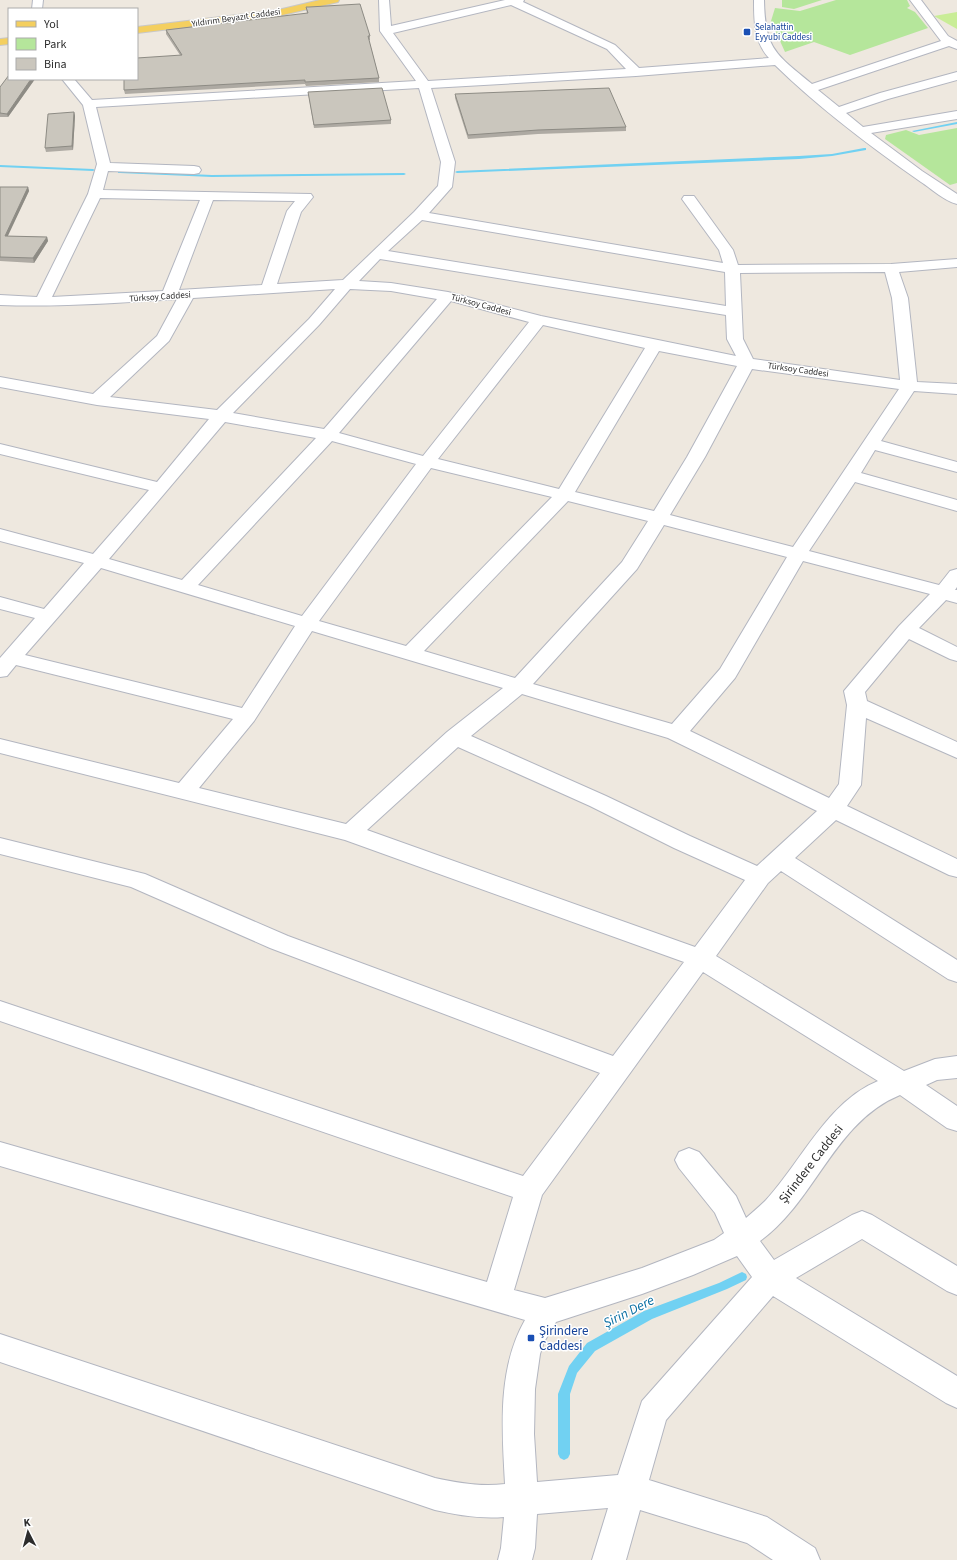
<svg xmlns="http://www.w3.org/2000/svg" width="957" height="1560" font-family="'Source Sans 3',sans-serif">
	<style>
		.green { fill: #b5e69b }
		.pitch { fill: #c9ed97 }
		.lines { fill: none; stroke-linecap: round; stroke-linejoin: round }
		.stream { fill: #71d1f2; fill-rule: evenodd }
		.minor-casing { stroke: #b3b6c0; stroke-width: 2 }
		.major-casing { stroke: #c8c8c8; stroke-width: 2 }
		.minor { fill: #fff; fill-rule: evenodd }
		.major { fill: #f4cf5f; fill-rule: evenodd }
		.wall { fill: #aeaaa3 }
		.shaded-wall { fill: #8d8b84 }
		.building { fill: #cac6bd; stroke: #8d8b84 }
		.transit-dot { fill: #1a4fb4; stroke: #fff; stroke-width: 1.5 }
		.labels { text-anchor: middle; dominant-baseline: central; stroke-width: 3; stroke-linejoin: round; paint-order: stroke }
		.far-street-label { font-size: 9px; fill: #2d2d2d; stroke: #fff }
		.far-transit-label { font-size: 9px; fill: #164399; stroke: #fff; text-anchor: start }
		.near-street-label { font-size: 13px; fill: #2d2d2d; stroke: #fff }
		.near-transit-label { font-size: 13px; fill: #164399; stroke: #fff; text-anchor: start }
		.near-water-label { font-size: 14px; font-style: italic; fill: #0b70a3; stroke: #fff }
	</style>
	<rect width="100%" height="100%" fill="#eee8df"/>
	<g class="green">
		<polygon points="782,0 822,0 794,9 782,7"/>
		<polygon points="836,0 907,0 910,6 907,8 915,12 928,28 850,55 814,42 785,52 771,21 775,8 800,11"/>
		<polygon points="957,128 957,183 950,185 885,139 886,135 906,130 919,135"/>
	</g>
	<polygon class="pitch" points="957,12 957,29 934,16"/>
	<g class="lines">
		<g class="stream">
			<polygon points="957,122 957,124 914,132 912,131"/>
			<polygon points="864,148 866,148 866,150 832,156 799,159 457,173 455,172 457,171 799,156 832,154"/>
			<polygon points="0,165 93,169 95,170 93,171 0,167"/>
			<polygon points="118,171 212,175 404,173 406,174 404,175 212,177 120,173 118,173"/>
			<polygon points="742,1272 746,1274 747,1277 746,1280 727,1289 652,1319 595,1351 577,1373 570,1394 570,1454 568,1458 564,1460 560,1458 558,1454 558,1394 569,1366 587,1343 644,1311 719,1283"/>
		</g>
		<defs>
			<g id="minor">
				<polygon points="33,0 43,0 42,9 32,9"/>
				<path d="M 379,0 L 389,0 L 391,26 L 505,0 L 524,0 L 523,2 L 615,45 L 639,68 L 769,58 C 754,42 754,21 754,0 L 764,0 C 765,50 776,54 812,84 L 941,41 L 910,0 L 921,0 L 948,36 L 957,41 L 957,49 L 949,46 L 818,90 L 839,107 L 880,93 L 957,72 L 957,80 L 888,99 L 846,113 L 863,127 L 957,111 L 957,119 L 871,133 L 922,171 L 957,194 L 957,204 C 944,201 932,189 921,182 C 871,147 819,108 775,65 L 636,76 L 431,88 L 455,162 L 452,187 L 429,213 L 723,263 L 719,250 L 682,199 L 684,196 L 694,196 L 733,250 L 738,265 L 891,264 L 957,259 L 957,267 L 899,272 L 908,298 L 917,382 L 957,384 L 957,394 L 914,391 L 881,441 L 957,462 L 957,472 L 875,450 L 861,473 L 957,500 L 957,511 L 855,482 L 809,551 L 939,585 L 950,571 L 957,569 L 957,587 L 955,590 L 957,590 L 957,603 L 946,600 L 919,628 L 957,647 L 957,661 L 950,659 L 909,639 L 865,692 L 867,701 L 957,742 L 957,758 L 866,718 L 861,785 L 847,806 L 957,859 L 957,877 L 949,875 L 836,820 L 795,858 L 957,960 L 957,982 L 948,979 L 781,871 L 768,883 L 716,956 L 904,1071 L 935,1059 L 957,1056 L 957,1078 L 937,1080 L 926,1085 L 957,1106 L 957,1131 L 947,1128 L 900,1095 C 834,1122 815,1202 760,1241 L 774,1260 L 852,1215 L 862,1211 L 872,1215 L 957,1266 L 957,1295 L 947,1291 L 862,1239 L 796,1278 L 957,1376 L 957,1408 L 946,1403 L 773,1296 L 666,1420 L 649,1480 L 767,1517 L 815,1548 L 820,1560 L 773,1560 L 747,1543 L 640,1510 L 626,1560 L 592,1560 L 608,1508 L 537,1514 L 535,1548 L 532,1560 L 498,1560 L 501,1548 L 504,1517 C 480,1519 458,1515 435,1510 L 0,1362 L 0,1334 L 435,1478 C 459,1483 481,1487 505,1484 C 502,1430 497,1369 525,1320 L 0,1166 L 0,1142 L 487,1282 L 513,1197 L 0,1021 L 0,1001 L 523,1176 L 600,1073 L 270,948 L 131,887 L 0,854 L 0,838 L 145,874 L 288,936 L 613,1056 L 684,962 L 345,840 L 0,753 L 0,739 L 179,783 L 233,719 L 16,665 L 7,676 L 0,677 L 0,658 L 35,618 L 0,609 L 0,597 L 44,609 L 84,563 L 0,541 L 0,529 L 93,554 L 149,490 L 0,454 L 0,444 L 157,482 L 209,419 L 97,405 L 0,387 L 0,377 L 93,394 L 157,336 L 177,299 C 118,303 59,307 0,305 L 0,295 L 37,297 L 88,194 L 97,164 L 83,105 L 62,79 L 74,79 L 92,100 L 416,81 L 380,31 ZM 511,5 L 607,49 L 626,69 L 428,81 L 393,33 ZM 419,88 L 441,162 L 438,186 L 414,212 L 343,280 L 277,284 L 301,212 L 313,197 L 311,194 L 103,190 L 108,171 L 194,174 L 199,173 L 201,170 L 199,167 L 194,166 L 110,163 L 96,107 ZM 100,198 L 200,200 L 163,291 L 52,297 ZM 213,200 L 295,201 L 287,211 L 262,285 L 179,290 ZM 422,220 L 725,272 L 726,306 L 388,251 ZM 380,259 L 726,315 L 727,339 L 736,356 L 541,316 L 448,292 L 391,283 L 359,281 ZM 885,272 L 892,298 L 900,380 L 753,359 L 743,339 L 740,273 ZM 335,289 L 309,319 L 217,410 L 110,397 L 169,341 L 193,298 ZM 350,289 L 391,291 L 437,299 L 324,429 L 233,413 L 319,325 ZM 451,301 L 529,322 L 423,456 L 339,433 ZM 543,325 L 645,348 L 559,489 L 438,459 ZM 659,351 L 737,366 L 687,457 L 654,511 L 575,492 ZM 752,369 L 899,389 L 793,547 L 670,515 L 705,457 ZM 225,422 L 316,438 L 182,580 L 109,559 ZM 332,441 L 416,464 L 302,616 L 198,585 ZM 431,468 L 552,497 L 406,646 L 319,621 ZM 568,501 L 648,521 L 622,562 L 515,678 L 424,651 ZM 664,525 L 787,557 L 720,669 L 672,724 L 533,684 L 637,569 ZM 803,561 L 930,594 L 899,626 L 844,691 L 847,705 L 839,784 L 829,798 L 690,731 L 735,678 ZM 101,568 L 295,626 L 242,708 L 25,655 ZM 312,631 L 503,688 L 447,732 L 346,824 L 199,788 L 254,721 ZM 522,694 L 668,738 L 817,811 L 757,866 L 690,836 L 606,796 L 471,736 ZM 458,747 L 590,806 L 674,848 L 745,880 L 695,947 L 367,830 ZM 703,972 L 878,1081 C 828,1101 801,1162 766,1200 C 760,1206 753,1212 746,1218 L 736,1196 L 699,1152 L 689,1148 L 679,1152 L 675,1160 L 679,1168 L 715,1213 L 724,1233 L 714,1240 L 642,1268 L 545,1298 L 514,1290 L 542,1195 ZM 737,1256 L 752,1277 L 642,1401 L 618,1475 L 537,1482 L 534,1434 L 535,1389 L 540,1354 L 544,1342 L 556,1322 L 642,1294 L 693,1275 Z"/>
			</g>
			<g id="major">
				<polygon points="320,0 339,0 338,2 278,16 137,33 137,27 278,10"/>
				<polygon points="9,38 9,44 0,45 0,39"/>
			</g>
		</defs>
		<use href="#minor" class="minor-casing"/>
		<use href="#major" class="major-casing"/>
		<use href="#minor" class="minor"/>
		<use href="#major" class="major"/>
	</g>
	<g class="wall">
		<polygon points="306,7 370,36 370,40 369,40 379,78 379,82 306,86 305,84 125,94 124,90 180,55 166,34 166,30 307,14"/>
		<polygon points="9,79 35,79 8,117 0,117 0,87"/>
		<polygon points="308,92 391,120 391,124 314,128"/>
		<polygon points="455,94 626,127 626,131 538,134 468,139 455,98"/>
		<polygon points="74,112 75,116 73,150 46,152 45,148"/>
		<polygon points="0,187 28,187 29,191 7,236 47,237 48,241 34,263 0,261"/>
	</g>
	<g class="shaded-wall">
		<polygon points="31,79 35,79 8,117 7,114"/>
		<polygon points="74,112 75,116 73,150 72,146"/>
		<polygon points="28,187 29,191 6,240 5,236"/>
		<polygon points="47,237 48,241 34,263 33,258"/>
	</g>
	<g class="building">
		<polygon points="360,4 370,36 368,36 379,78 305,82 305,80 124,90 124,79 137,79 137,58 182,55 166,30 308,13 306,7 309,7"/>
		<polygon points="9,75 9,79 31,79 7,114 0,113 0,87"/>
		<polygon points="382,88 391,120 314,125 308,92"/>
		<polygon points="609,88 626,127 538,130 468,135 455,94"/>
		<polygon points="74,112 72,146 45,148 48,114"/>
		<polygon points="0,187 28,187 5,236 47,237 33,258 0,257"/>
	</g>
	<g class="transit-dot">
		<rect x="743" y="28" width="8" height="8" rx="2"/>
		<rect x="527" y="1334" width="8" height="8" rx="2"/>
	</g>
	<g class="labels">
		<g class="far-street-label">
			<text transform="translate(236 18) rotate(-8)">Yıldırım Beyazıt Caddesi</text>
			<text transform="translate(160 297) rotate(-4)">Türksoy Caddesi</text>
			<text transform="translate(481 305) rotate(15)">Türksoy Caddesi</text>
			<text transform="translate(798 370) rotate(8)">Türksoy Caddesi</text>
		</g>
		<g class="far-transit-label">
			<text x="755" y="27">Selahattin<tspan x="755" dy="10">Eyyubi Caddesi</tspan></text>
		</g>
		<g class="near-street-label">
			<text transform="translate(811 1164) rotate(-52)">Şirindere Caddesi</text>
		</g>
		<g class="near-transit-label">
			<text x="539" y="1331">Şirindere<tspan x="539" dy="15">Caddesi</tspan></text>
		</g>
		<g class="near-water-label">
			<text transform="translate(629 1312) rotate(-27)">Şirin Dere</text>
		</g>
	</g>
	<rect x="8" y="8" width="130" height="72" fill="#ffffff" stroke="#ababab"/>
	<rect x="16" y="21" width="20" height="6" fill="#f4cf5f" stroke="#ababab"/>
	<text x="44" y="28" font-size="12" fill="#2d2d2d">Yol</text>
	<rect x="16" y="38" width="20" height="12" fill="#b5e69b" stroke="#ababab"/>
	<text x="44" y="48" font-size="12" fill="#2d2d2d">Park</text>
	<rect x="16" y="58" width="20" height="12" fill="#cac6bd" stroke="#ababab"/>
	<text x="44" y="68" font-size="12" fill="#2d2d2d">Bina</text>
	<g transform="translate(28 1532) rotate(354)" stroke="#ffffff" stroke-width="3" paint-order="stroke">
	<path d="M0-3L7 15L0 10L-7 15Z" fill="#2d2d2d"/>
	<text y="-6" font-size="11" font-weight="bold" text-anchor="middle" fill="#2d2d2d">K</text>
	</g>
</svg>
